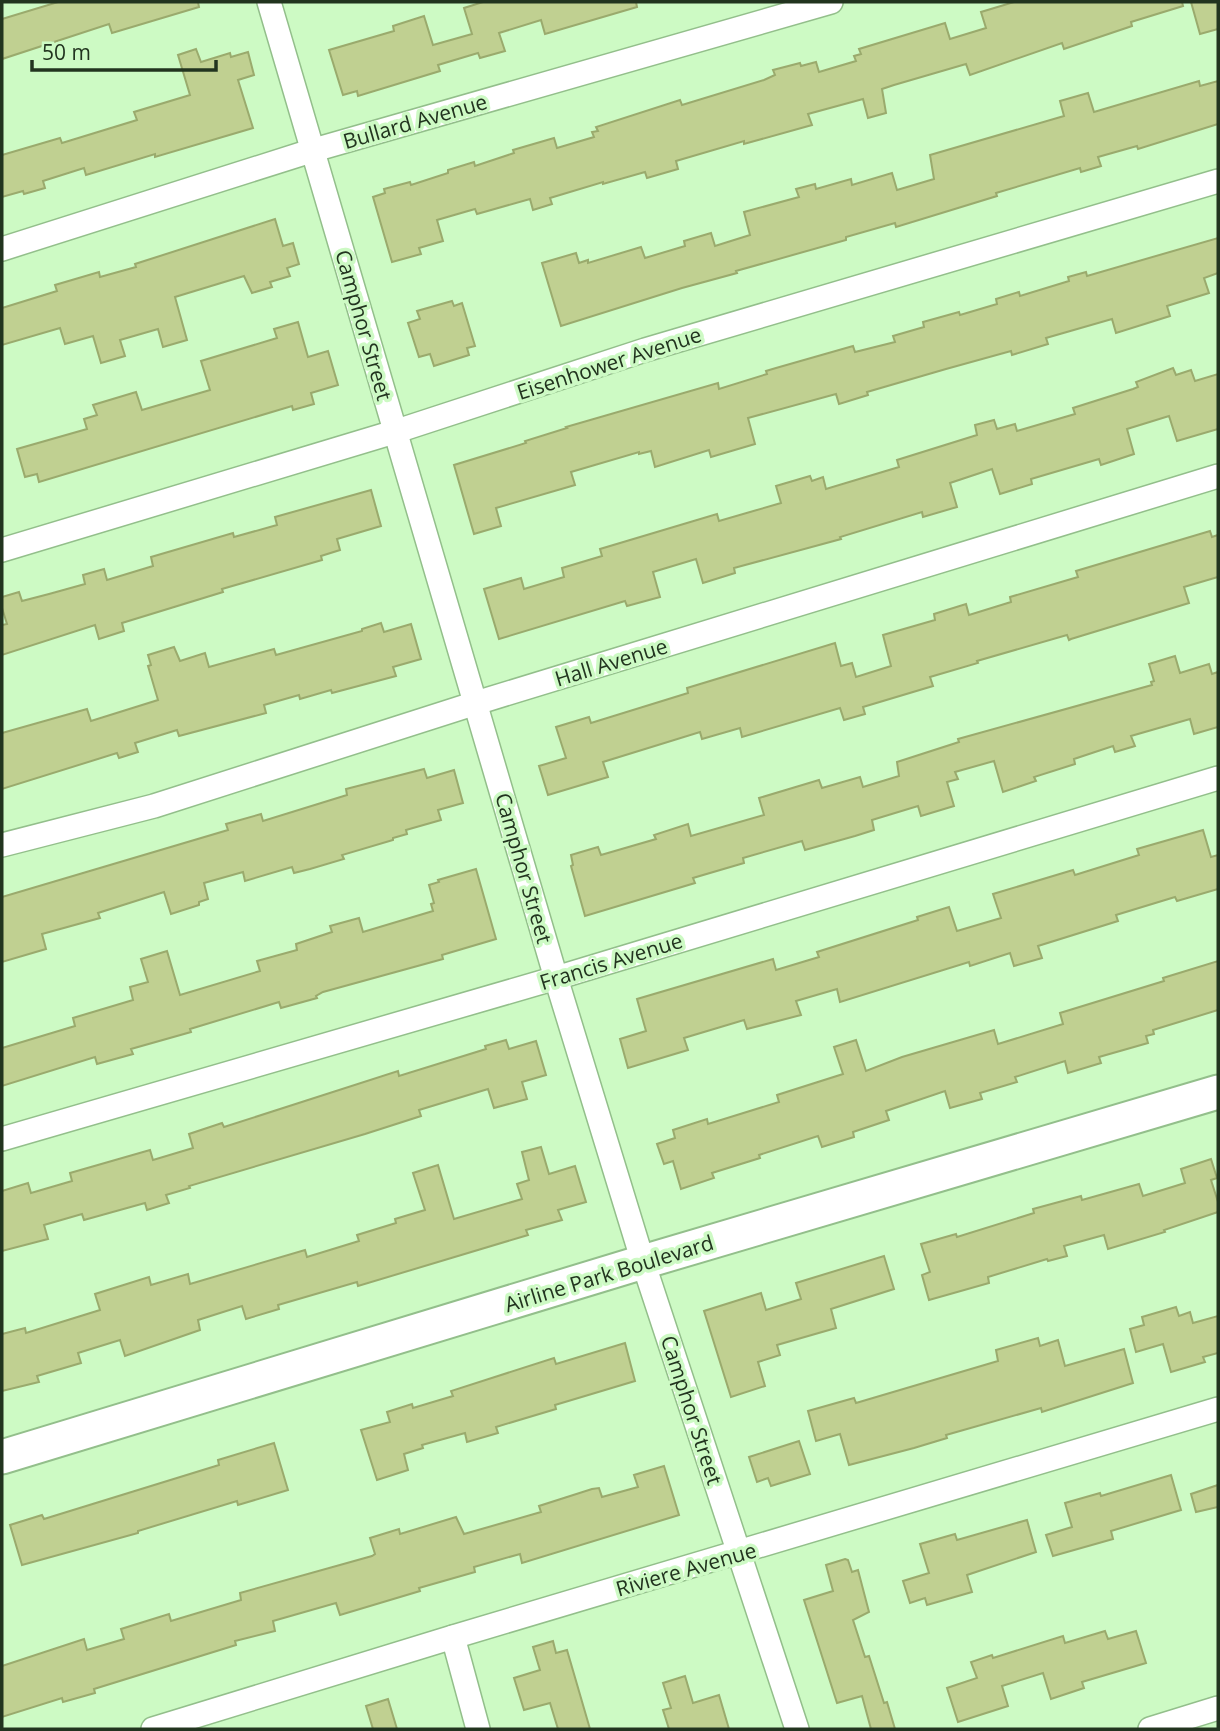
<svg xmlns="http://www.w3.org/2000/svg" width="1220" height="1731" font-family="'Open Sans',sans-serif">
	<style>
		.building { fill: #c0d091; stroke: #9aaa6d; stroke-width: 2 }
		.lines { fill: none; stroke-linecap: round; stroke-linejoin: round }
		.street-casing { stroke: #93bf8b; stroke-width: 26 }
		.secondary-casing { stroke: #93bf8b; stroke-width: 37 }
		.street { stroke: #fff; stroke-width: 23 }
		.secondary { stroke: #fff; stroke-width: 33 }
		.labels { text-anchor: middle; dominant-baseline: central; stroke-width: 7; stroke-linejoin: round; paint-order: stroke }
		.street-label { font-size: 21px; fill: #22341f; stroke: #cdfac4 }
	</style>
	<rect width="100%" height="100%" fill="#cdfac4"/>
	<g class="building">
		<polygon points="58,2 198,2 199,7 112,33 109,24 2,59 2,19"/>
		<polygon points="483,2 636,2 637,7 545,34 541,20 499,33 505,51 480,58 478,53 438,65 440,71 358,96 357,91 343,95 329,50 394,31 393,26 424,16 433,45 472,34 464,8"/>
		<polygon points="1014,2 1182,2 1183,6 1131,22 1132,26 1064,49 1062,43 970,75 966,64 894,85 882,89 886,113 868,118 863,99 808,114 812,125 744,144 744,141 676,161 678,169 647,178 645,172 603,184 603,182 550,198 552,204 533,210 530,199 477,214 475,209 437,220 443,241 419,248 421,254 392,262 373,197 385,193 384,189 410,182 411,185 448,173 448,170 474,162 475,166 514,153 513,150 554,138 557,148 594,137 592,132 598,131 596,127 680,100 682,105 764,80 775,75 773,70 800,63 801,66 816,62 819,72 856,61 854,56 861,54 859,49 945,23 950,39 986,28 981,12"/>
		<polygon points="1191,2 1218,2 1218,29 1200,34"/>
		<polygon points="196,49 201,62 230,53 231,57 248,52 254,75 238,80 253,128 155,157 155,154 86,175 84,168 43,181 45,188 24,194 23,191 2,197 2,155 60,138 62,143 137,120 134,112 190,95 178,55"/>
		<polygon points="1199,81 1200,86 1218,81 1218,124 1138,149 1137,146 1098,157 1101,166 1081,172 1080,168 996,193 997,196 945,212 896,227 895,223 846,237 846,240 736,271 737,273 682,288 561,326 542,263 576,253 579,263 588,260 588,263 641,247 645,258 685,246 684,241 711,233 715,246 750,235 744,212 799,197 796,189 815,184 816,189 851,179 852,185 892,173 897,190 934,179 930,155 1064,116 1060,101 1088,93 1094,112"/>
		<polygon points="275,219 283,246 293,243 299,264 287,268 290,276 270,282 272,287 252,293 244,276 175,297 187,340 163,347 158,329 120,340 125,356 101,363 93,336 65,344 60,328 2,345 2,308 57,291 55,285 99,272 100,277 136,267 135,264"/>
		<polygon points="1218,238 1218,273 1204,278 1209,293 1167,306 1170,316 1116,333 1112,319 1046,338 1048,344 1012,355 1011,351 946,369 867,392 868,395 839,404 836,394 748,418 755,444 711,457 709,450 655,467 651,451 639,454 639,452 571,472 575,485 496,508 501,526 474,534 454,465 526,443 525,441 567,428 566,427 718,383 719,389 767,374 766,371 776,368 853,346 855,352 895,342 893,336 924,327 923,322 959,312 960,315 997,304 996,299 1019,292 1020,296 1069,281 1068,277 1086,272 1087,276"/>
		<polygon points="452,301 454,306 462,303 475,346 467,348 469,355 434,366 430,354 419,357 408,323 420,319 417,311"/>
		<polygon points="298,322 308,357 328,351 338,385 311,393 314,404 293,410 292,406 39,482 37,474 25,477 17,449 87,429 84,419 97,415 93,405 136,392 142,410 210,390 201,361 277,338 274,329"/>
		<polygon points="1173,368 1176,375 1191,370 1195,381 1218,374 1218,429 1177,441 1169,416 1127,429 1134,454 1101,465 1099,459 1031,479 1032,484 1000,494 992,469 950,483 957,507 923,517 922,512 840,537 841,539 734,568 735,573 703,583 696,559 653,572 660,597 627,606 625,601 499,639 484,589 521,578 524,589 564,577 562,568 602,556 600,549 717,514 719,521 781,503 776,486 810,476 812,481 823,477 826,489 899,467 897,460 977,435 975,425 994,420 997,429 1015,424 1017,431 1075,414 1073,408 1133,389 1138,387 1136,382"/>
		<polygon points="371,490 381,526 337,539 340,550 321,556 322,560 222,589 223,592 122,623 124,631 99,639 95,625 2,655 2,625 7,624 2,608 2,597 19,592 22,601 49,594 85,584 83,575 104,569 107,580 153,566 151,557 233,533 234,537 277,525 275,517"/>
		<polygon points="1210,531 1212,537 1218,535 1218,577 1184,587 1189,603 1071,639 1069,640 1067,635 977,661 978,663 930,677 933,686 863,707 865,714 844,720 840,708 742,737 740,728 702,739 700,732 603,762 608,777 548,795 539,766 566,758 556,727 589,717 591,723 688,693 687,688 835,643 841,666 852,663 856,677 891,666 883,635 935,620 934,614 966,604 969,615 1011,602 1010,597 1078,577 1076,571"/>
		<polygon points="381,623 384,632 411,624 421,659 393,667 396,676 332,693 331,690 300,699 299,695 264,705 266,713 179,736 177,730 135,743 138,752 119,758 117,753 2,789 2,733 87,709 91,721 158,700 148,666 151,665 148,655 174,647 180,661 205,653 209,667 274,649 276,655 362,631 362,629"/>
		<polygon points="1175,656 1180,673 1209,664 1212,674 1218,672 1218,727 1194,734 1190,719 1131,736 1135,746 1115,752 1113,746 1074,759 1075,764 1034,777 1036,781 1003,792 994,761 955,772 958,779 947,782 954,806 921,816 918,806 872,820 874,830 855,836 805,850 802,841 743,858 744,863 693,878 695,883 585,916 571,866 573,865 571,855 598,847 601,855 656,839 654,835 688,824 691,836 764,815 759,798 819,780 822,788 860,777 863,787 899,776 897,762 959,742 958,739 1152,685 1151,682 1154,681 1149,664"/>
		<polygon points="424,769 427,778 454,770 463,803 438,810 441,820 406,830 407,834 393,838 393,840 342,855 344,859 310,869 294,873 292,867 245,881 243,872 204,883 208,899 199,902 199,905 171,914 164,892 98,913 100,918 42,934 46,949 2,962 2,897 228,830 226,824 261,814 263,821 347,795 346,789"/>
		<polygon points="1203,830 1211,857 1218,855 1218,889 1177,901 1175,897 1116,915 1118,921 1038,946 1042,958 1014,966 1010,953 970,966 969,962 840,1002 837,989 796,1001 801,1015 747,1029 744,1020 684,1038 688,1050 628,1068 620,1039 646,1031 637,999 773,959 776,970 819,957 817,952 918,920 917,917 949,907 957,931 1001,918 993,894 1073,870 1075,875 1139,855 1137,849"/>
		<polygon points="476,869 496,939 442,955 443,959 323,992 316,996 317,998 281,1008 279,1002 190,1029 191,1032 131,1049 133,1054 97,1064 95,1057 2,1086 2,1048 75,1026 73,1018 133,1000 130,987 148,982 141,959 167,951 180,995 260,971 257,961 297,950 296,944 332,932 330,926 359,918 363,932 433,911 431,904 434,903 429,885 439,882 438,880"/>
		<polygon points="1218,961 1218,1010 1153,1030 1154,1034 1146,1036 1148,1043 1099,1057 1101,1063 1068,1073 1065,1061 1015,1077 1017,1082 980,1093 982,1099 950,1108 945,1091 886,1111 889,1120 853,1132 854,1137 822,1147 818,1136 759,1155 760,1158 712,1173 714,1178 681,1189 673,1161 664,1164 657,1144 675,1138 673,1130 707,1119 708,1124 779,1102 777,1095 843,1074 834,1047 856,1040 866,1071 902,1057 994,1030 998,1044 1063,1024 1060,1013 1164,981 1163,978"/>
		<polygon points="506,1040 509,1049 536,1041 546,1075 522,1082 527,1099 494,1108 488,1089 419,1110 421,1116 365,1134 189,1186 190,1188 166,1195 169,1203 147,1210 145,1203 84,1220 82,1214 44,1225 48,1239 2,1251 2,1191 28,1183 31,1193 72,1181 70,1173 150,1150 153,1160 193,1148 189,1134 222,1123 224,1127 398,1071 399,1076 486,1049 485,1046"/>
		<polygon points="541,1147 549,1174 575,1166 586,1202 558,1210 562,1220 526,1230 528,1235 358,1286 357,1282 278,1305 279,1309 246,1319 242,1306 198,1320 200,1330 125,1356 120,1340 78,1353 81,1363 37,1376 39,1382 2,1391 2,1334 25,1328 26,1333 100,1310 95,1294 149,1277 151,1285 188,1274 190,1284 305,1250 307,1257 359,1241 357,1235 396,1223 395,1219 425,1210 413,1173 438,1165 454,1219 522,1199 517,1184 529,1180 522,1152"/>
		<polygon points="1211,1159 1217,1178 1211,1180 1218,1202 1218,1212 1164,1230 1165,1232 1108,1249 1104,1235 1064,1246 1067,1256 1048,1261 1047,1259 988,1277 989,1283 929,1300 922,1275 930,1272 921,1244 956,1234 957,1237 1034,1213 1033,1209 1081,1196 1082,1200 1139,1184 1143,1196 1185,1183 1181,1169"/>
		<polygon points="884,1256 894,1289 831,1309 836,1328 777,1345 780,1355 758,1362 765,1386 731,1397 704,1311 761,1293 766,1310 801,1299 796,1283"/>
		<polygon points="1176,1307 1179,1316 1190,1312 1193,1323 1218,1316 1218,1353 1203,1357 1205,1362 1171,1372 1163,1344 1136,1352 1130,1329 1144,1325 1142,1317"/>
		<polygon points="1038,1338 1040,1346 1058,1340 1065,1366 1124,1349 1133,1383 1042,1412 1041,1408 946,1435 947,1438 914,1448 849,1465 840,1434 816,1441 808,1411 854,1398 856,1403 998,1361 996,1350"/>
		<polygon points="625,1343 635,1381 555,1405 556,1409 496,1427 498,1433 467,1442 465,1433 422,1445 423,1448 404,1454 408,1470 377,1480 361,1430 390,1422 387,1412 412,1404 413,1408 453,1396 451,1391 554,1358 556,1364"/>
		<polygon points="799,1441 810,1474 771,1486 768,1478 757,1482 749,1457"/>
		<polygon points="274,1443 288,1490 238,1505 237,1501 138,1531 138,1533 22,1565 10,1525 42,1515 44,1519 219,1465 218,1460"/>
		<polygon points="664,1466 679,1515 522,1563 520,1554 474,1567 475,1572 419,1588 420,1591 340,1615 336,1603 273,1621 275,1631 235,1641 236,1645 94,1689 95,1693 63,1702 62,1698 2,1717 2,1666 84,1639 87,1650 124,1639 121,1629 169,1614 171,1621 241,1600 240,1593 372,1556 375,1554 370,1538 399,1529 400,1534 456,1517 464,1534 541,1512 539,1506 592,1489 599,1488 602,1497 638,1487 634,1475"/>
		<polygon points="1171,1475 1181,1510 1111,1531 1113,1539 1053,1556 1046,1535 1072,1527 1065,1503 1100,1493 1101,1496"/>
		<polygon points="1218,1485 1218,1507 1196,1512 1191,1494"/>
		<polygon points="1027,1520 1036,1552 967,1575 972,1592 927,1605 925,1598 910,1603 903,1581 929,1573 920,1544 955,1534 957,1540"/>
		<polygon points="845,1559 848,1560 852,1572 858,1570 869,1612 853,1620 865,1657 869,1656 884,1703 887,1702 895,1729 871,1729 862,1696 837,1703 804,1600 833,1591 826,1565"/>
		<polygon points="1105,1631 1108,1639 1136,1631 1146,1663 1082,1682 1084,1688 1051,1699 1043,1673 1002,1686 1008,1706 958,1722 947,1688 977,1678 971,1662 992,1655 993,1658 1063,1636 1065,1643"/>
		<polygon points="553,1641 556,1653 567,1650 590,1729 558,1729 550,1703 524,1710 514,1678 540,1670 533,1647"/>
		<polygon points="685,1676 693,1703 719,1695 729,1729 669,1729 663,1710 671,1708 663,1683"/>
		<polygon points="388,1699 397,1729 373,1729 366,1706"/>
	</g>
	<g class="lines">
		<defs>
			<g id="street">
				<polyline points="269,2 556,978 643,1262 797,1729"/>
				<polyline points="2,249 314,150 831,2"/>
				<polyline points="2,550 394,432 645,350 1218,181"/>
				<polyline points="2,845 154,806 476,703 1218,476"/>
				<polyline points="2,1139 556,978 1218,778"/>
				<polyline points="453,1637 478,1729"/>
				<polyline points="153,1729 453,1637 1218,1409"/>
				<polyline points="1150,1729 1218,1708"/>
			</g>
			<polyline id="secondary" points="2,1457 643,1262 1218,1092"/>
		</defs>
		<use href="#street" class="street-casing"/>
		<use href="#secondary" class="secondary-casing"/>
		<use href="#street" class="street"/>
		<use href="#secondary" class="secondary"/>
	</g>
	<g class="labels">
		<g class="street-label">
			<text transform="translate(415 121) rotate(-16)">Bullard Avenue</text>
			<text transform="translate(364 325) rotate(74)">Camphor Street</text>
			<text transform="translate(609 363) rotate(-18)">Eisenhower Avenue</text>
			<text transform="translate(611 662) rotate(-17)">Hall Avenue</text>
			<text transform="translate(524 868) rotate(74)">Camphor Street</text>
			<text transform="translate(611 961) rotate(-17)">Francis Avenue</text>
			<text transform="translate(609 1273) rotate(-17)">Airline Park Boulevard</text>
			<text transform="translate(692 1410) rotate(72)">Camphor Street</text>
			<text transform="translate(686 1569) rotate(-16)">Riviere Avenue</text>
		</g>
	</g>
	<rect width="1220" height="1731" fill="none" stroke="#22341f" stroke-width="7"/>
	<path d="M32 60v10h184v-10" fill="none" stroke="#22341f" stroke-width="3.5"/>
	<text x="42" y="60" font-size="21" fill="#22341f" stroke="#cdfac4" stroke-width="5" paint-order="stroke">50 m</text>
</svg>
